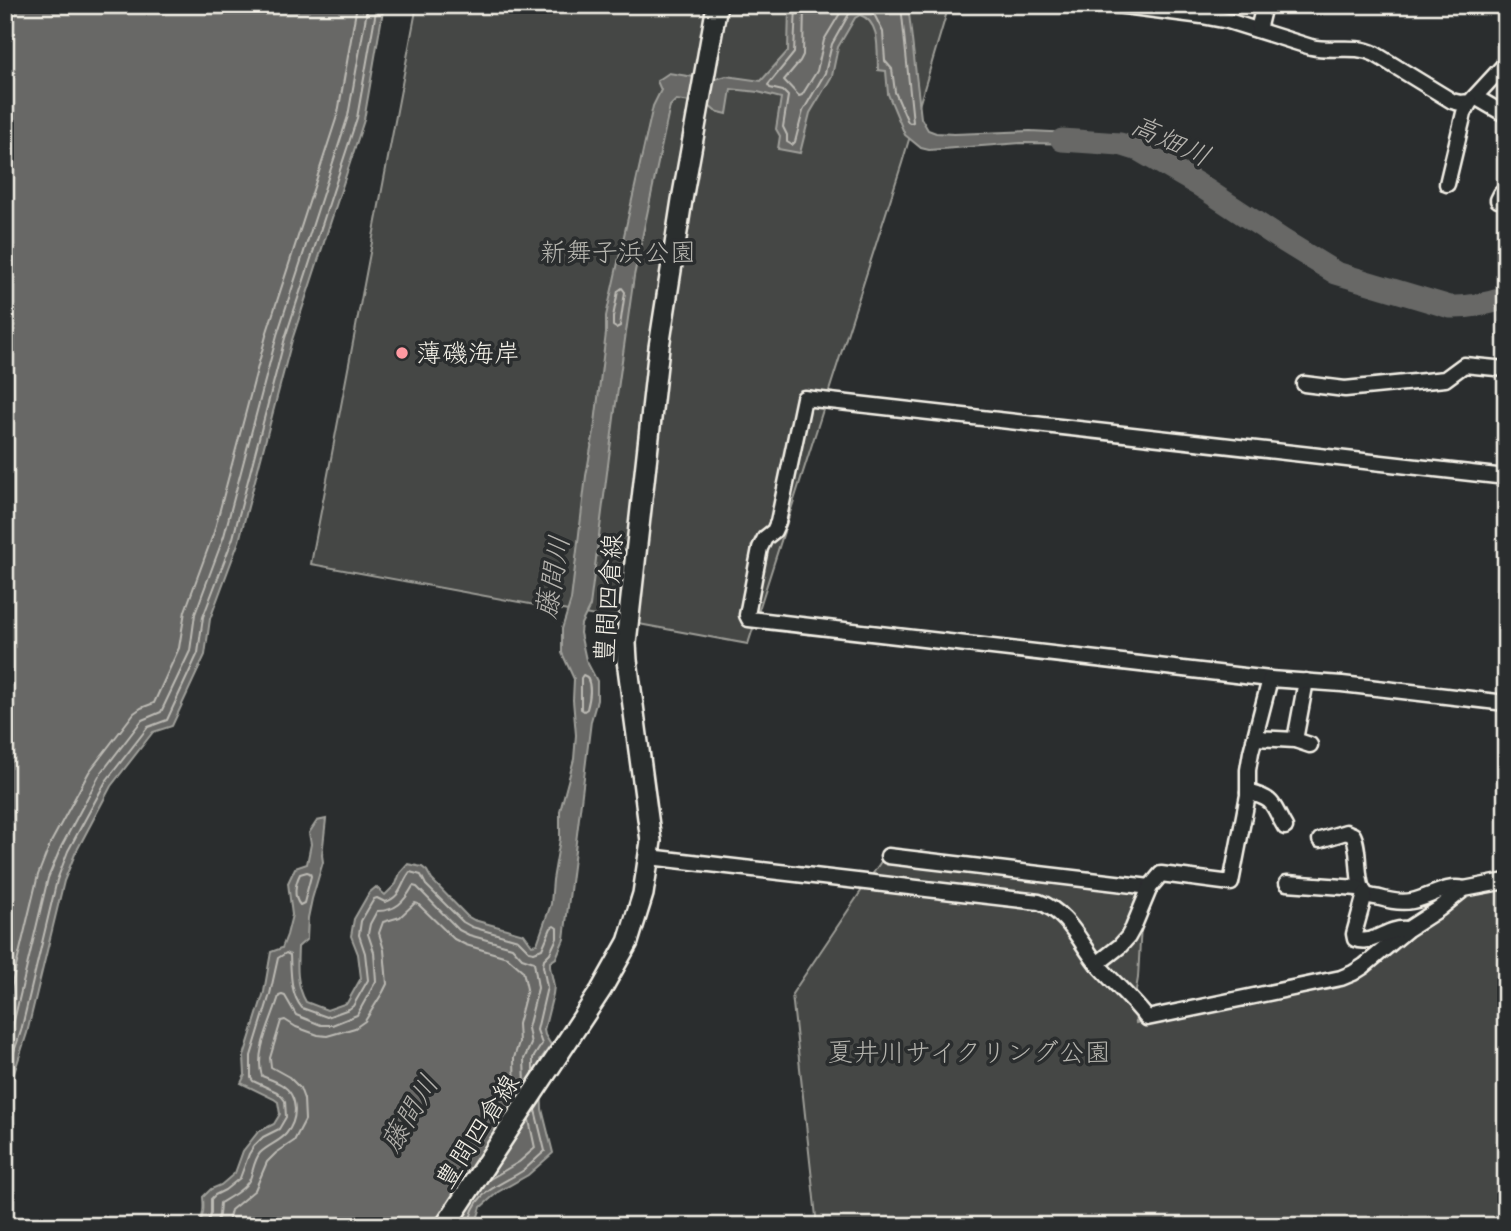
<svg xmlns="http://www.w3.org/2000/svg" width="1511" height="1231" font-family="Itim,'Klee One',sans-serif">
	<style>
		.green { fill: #444645; stroke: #9c9c96; stroke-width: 2 }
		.water { fill: #676866; stroke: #9f9f9a; stroke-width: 2 }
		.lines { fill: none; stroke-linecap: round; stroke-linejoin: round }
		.shore { stroke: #bcbab4; stroke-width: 2 }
		.river { stroke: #676866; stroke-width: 23 }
		.minor-casing { stroke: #f4f1e8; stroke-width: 19 }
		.major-casing { stroke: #f4f1e8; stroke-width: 24 }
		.minor { stroke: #2a2d2e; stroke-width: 14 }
		.major { stroke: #2a2d2e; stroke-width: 19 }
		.poi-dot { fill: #ff9aa2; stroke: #2a2d2e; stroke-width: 2.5 }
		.labels { text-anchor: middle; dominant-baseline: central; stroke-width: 7; stroke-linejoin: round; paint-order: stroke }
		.park-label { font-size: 26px; fill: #b6b5af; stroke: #2a2d2e }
		.poi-label { font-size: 26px; fill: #f4f1e8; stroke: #2a2d2e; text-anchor: start }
		.street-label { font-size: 26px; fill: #f4f1e8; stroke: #2a2d2e }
		.water-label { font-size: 28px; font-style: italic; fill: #b5b3ae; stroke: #2a2d2e }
	</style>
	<rect width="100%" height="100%" fill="#2a2d2e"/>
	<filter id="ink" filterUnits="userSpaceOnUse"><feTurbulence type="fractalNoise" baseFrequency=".0143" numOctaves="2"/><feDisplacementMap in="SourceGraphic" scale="14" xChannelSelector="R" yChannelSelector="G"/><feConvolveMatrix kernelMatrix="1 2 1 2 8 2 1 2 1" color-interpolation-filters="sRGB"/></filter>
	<g filter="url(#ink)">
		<g class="green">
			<polygon points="417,5 949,5 902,163 748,644 311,564"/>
			<polygon points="882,860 1154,892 1141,924 1138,978 1134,1002 1136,1023 1341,978 1433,908 1506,878 1506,1226 817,1226 792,994"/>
		</g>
		<g class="water">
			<polygon points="5,5 384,5 364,120 292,340 239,541 210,619 205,655 172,726 153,732 111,786 75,854 64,881 27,1033 5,1101"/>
			<path d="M 789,5 L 908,5 L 921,118 L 928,130 L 936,133 L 954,134 L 1030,131 L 1091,134 L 1091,144 L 1021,143 L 929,150 L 921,148 L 905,135 L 888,94 L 886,71 L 878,70 C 877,51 881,22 860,15 L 855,18 L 838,47 L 832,76 L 810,113 L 800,153 L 778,149 L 780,136 L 776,129 L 781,98 L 758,92 L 731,89 L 727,114 L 715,111 L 707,104 L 676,100 L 670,106 L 634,276 L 615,410 L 590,606 L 581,624 L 580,633 L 586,660 L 597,681 L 597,700 L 591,721 L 564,939 L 556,958 L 550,962 L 550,967 L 554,986 L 553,994 L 544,1030 L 545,1035 L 551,1045 L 540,1060 L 542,1109 L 553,1153 L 528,1175 L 498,1192 L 481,1207 L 475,1226 L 197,1226 C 204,1218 204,1208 203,1197 L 211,1189 L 221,1185 L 235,1173 L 243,1151 L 258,1132 L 274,1124 L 280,1114 L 278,1102 L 274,1099 L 241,1083 L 245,1075 L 244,1056 L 264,992 L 271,952 L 282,948 L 287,935 L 292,915 L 288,883 L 295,868 L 307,864 L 311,844 L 309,833 L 317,821 L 326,819 L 322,855 L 323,862 L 312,899 L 308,918 L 307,939 L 298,947 C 297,967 296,985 306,1002 L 327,1010 L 347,1003 L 361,978 L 358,954 L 351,936 L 354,919 L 369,893 L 376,887 L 385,895 L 396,884 L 400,873 L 408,864 L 422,867 L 427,871 L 432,880 L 467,916 L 474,920 L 524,934 L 532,945 L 537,944 L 551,904 L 553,880 L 560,839 L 560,811 L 574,759 L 576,735 L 573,700 L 574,679 L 562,653 L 562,629 L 571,600 L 586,476 L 594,431 L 606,333 L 606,316 L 653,106 L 661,90 L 657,81 L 669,73 L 713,80 L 726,76 L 761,81 L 788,51 Z"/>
		</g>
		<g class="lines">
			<g class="shore">
				<polyline points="796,5 794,53 768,85 770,88 783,91 788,96 783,127 787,135 787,142 792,145 795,142 803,111 825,73 832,44 849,14 859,8 865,9 874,14 883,32 885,61 892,69 895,92 908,122 910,123 913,122 901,5"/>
				<polyline points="804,5 803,55 800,61 784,80 799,96 802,95 817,71 824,40 845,5"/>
				<polygon points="622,288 625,292 620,326 616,328 613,326 613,317 618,291"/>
				<path d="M 583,675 L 587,677 C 592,687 590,698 587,709 L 584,711 L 581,709 L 581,678 Z"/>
				<path d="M 307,872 L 310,873 L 311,876 L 304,903 L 300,905 C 293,897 295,884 300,874 Z"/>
				<polyline points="5,1013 38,875 50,844 89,772 134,713 141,708 154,703 179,648 185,611 214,532 267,332 338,113 357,5"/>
				<polyline points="5,1050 12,1029 48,878 61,847 99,776 142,720 161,712 190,651 195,614 224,536 277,335 348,116 368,5"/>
				<polyline points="5,1078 21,1031 57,880 68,851 106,781 148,727 167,720 198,653 203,617 233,538 285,338 357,118 377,5"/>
				<polyline points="490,1179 519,1162 535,1148 529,1120"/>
				<path d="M 206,1226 L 211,1213 L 211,1199 L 215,1195 L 225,1190 L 240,1178 L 249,1154 L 254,1146 L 263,1137 L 279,1129 L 286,1117 L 285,1101 L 282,1097 L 277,1092 L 253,1081 L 251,1078 L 251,1056 L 270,994 L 278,958 L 286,953 L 290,955 C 291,974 290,993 302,1008 L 327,1017 L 349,1009 L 353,1006 L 368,980 L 365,953 L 359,935 L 361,921 L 374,899 L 377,898 L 385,902 C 402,897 401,883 410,872 L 421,875 L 426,885 L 463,922 L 472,927 L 518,940 L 529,951 L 534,952 L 542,949 L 551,928 L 554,926 L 557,928 L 557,938 L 550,953 L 544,959 L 543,966 L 547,987 L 537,1030 L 542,1044 L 533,1058 L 533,1072"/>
				<path d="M 215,1226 L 219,1215 L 220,1203 C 230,1197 244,1190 250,1179 C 253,1171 254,1160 260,1153 C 268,1145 279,1142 286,1134 C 298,1120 299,1096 282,1085 C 276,1081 269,1079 262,1076 C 254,1052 272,1020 279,996 L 282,995 L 285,996 L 296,1015 L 321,1025 L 332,1025 L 357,1015 L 376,981 L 374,952 L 368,934 L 370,924 L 377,911 C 396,911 404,902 413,886 L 417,887 L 459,930 L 469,935 L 512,947 L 522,958 L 534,962 L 538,988 L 528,1028 L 531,1044 L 524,1059 L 525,1084"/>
				<polyline points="227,1226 231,1210 255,1190 267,1162 276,1153 294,1141 305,1120 304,1099 300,1088 289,1077 271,1067 270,1058 281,1021 285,1020 296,1027 318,1035 327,1036 355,1028 365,1021 383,992 387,984 384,950 379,933 383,922 400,917 415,903 418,904 454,939 466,945 507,957 523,971 527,989 518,1024 519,1042 514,1058 515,1099"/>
				<path d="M 469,1226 C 472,1191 500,1186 524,1170 C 531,1164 538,1157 545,1151 L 535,1110"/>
			</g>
			<path class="river" d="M 1062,140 L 1120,144 L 1139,150 L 1199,185 L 1284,241 L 1336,273 L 1450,307 C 1470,308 1487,304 1506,298"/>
			<defs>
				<g id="minor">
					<path d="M 1116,5 L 1202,16 L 1228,21 L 1311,47 C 1333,52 1355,44 1375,54 L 1452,101 L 1460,103 L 1470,102 L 1506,63"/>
					<polyline points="1258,30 1264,5"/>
					<polyline points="1475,97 1506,115"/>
					<polyline points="1447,184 1464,113 1470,102"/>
					<polyline points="1498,200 1501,194 1506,190"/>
					<polyline points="1304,384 1345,389 1445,379 1464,365 1506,369"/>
					<polyline points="1270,679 749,619 747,615 760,548 765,538 774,531 778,522 804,398 1506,477"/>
					<polyline points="1255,738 1295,740 1310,745"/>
					<polyline points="1295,740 1306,681"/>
					<path d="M 1248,792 C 1277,800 1271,804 1285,827"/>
					<path d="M 1320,840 L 1346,832 L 1353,835 C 1361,850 1355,883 1365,893 C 1368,897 1375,897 1380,898 C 1390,901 1401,903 1412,901 C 1429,898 1446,884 1464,889"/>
					<polyline points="888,856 1150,887"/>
					<path d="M 649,857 L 1039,902 C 1068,912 1080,943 1098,965 C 1114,983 1132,999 1147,1018 L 1341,978 L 1353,973 L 1364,966 L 1408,929 L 1439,909 L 1464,889 L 1506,881"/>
					<polyline points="1287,883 1358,888 1363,890"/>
					<path d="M 1365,894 L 1354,934 L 1355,939 C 1373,946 1387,927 1406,929"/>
					<polyline points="1097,964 1120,946 1128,937 1133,928 1150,887 1161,874 1231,883 1248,795 1248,770 1251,752 1270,679 1342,684 1506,703"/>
				</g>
				<polyline id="major" points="445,1226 601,990 628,942 643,894 651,841 627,660 626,643 659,347 682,200 717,5"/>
			</defs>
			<use href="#minor" class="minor-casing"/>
			<use href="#major" class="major-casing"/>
			<use href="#minor" class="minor"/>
			<use href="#major" class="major"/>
		</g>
	</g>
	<circle class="poi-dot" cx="402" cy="353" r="7"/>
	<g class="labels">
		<g class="park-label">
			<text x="618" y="252">新舞子浜公園</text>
			<text x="969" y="1052">夏井川サイクリング公園</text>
		</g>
		<g class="poi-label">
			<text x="416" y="353">薄磯海岸</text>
		</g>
		<g class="street-label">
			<text transform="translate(608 598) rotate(-86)">豊間四倉線</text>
			<text transform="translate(477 1131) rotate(-57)">豊間四倉線</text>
		</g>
		<g class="water-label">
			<text transform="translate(1171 140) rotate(25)">高畑川</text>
			<text transform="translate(552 577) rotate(-80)">藤間川</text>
			<text transform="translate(409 1113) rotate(-59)">藤間川</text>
		</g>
	</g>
	<rect width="1511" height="1231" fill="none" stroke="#2a2d2e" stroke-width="28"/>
	<rect x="14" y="14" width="1483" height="1203" fill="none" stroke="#f4f1e8" stroke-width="2.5" filter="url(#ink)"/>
</svg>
